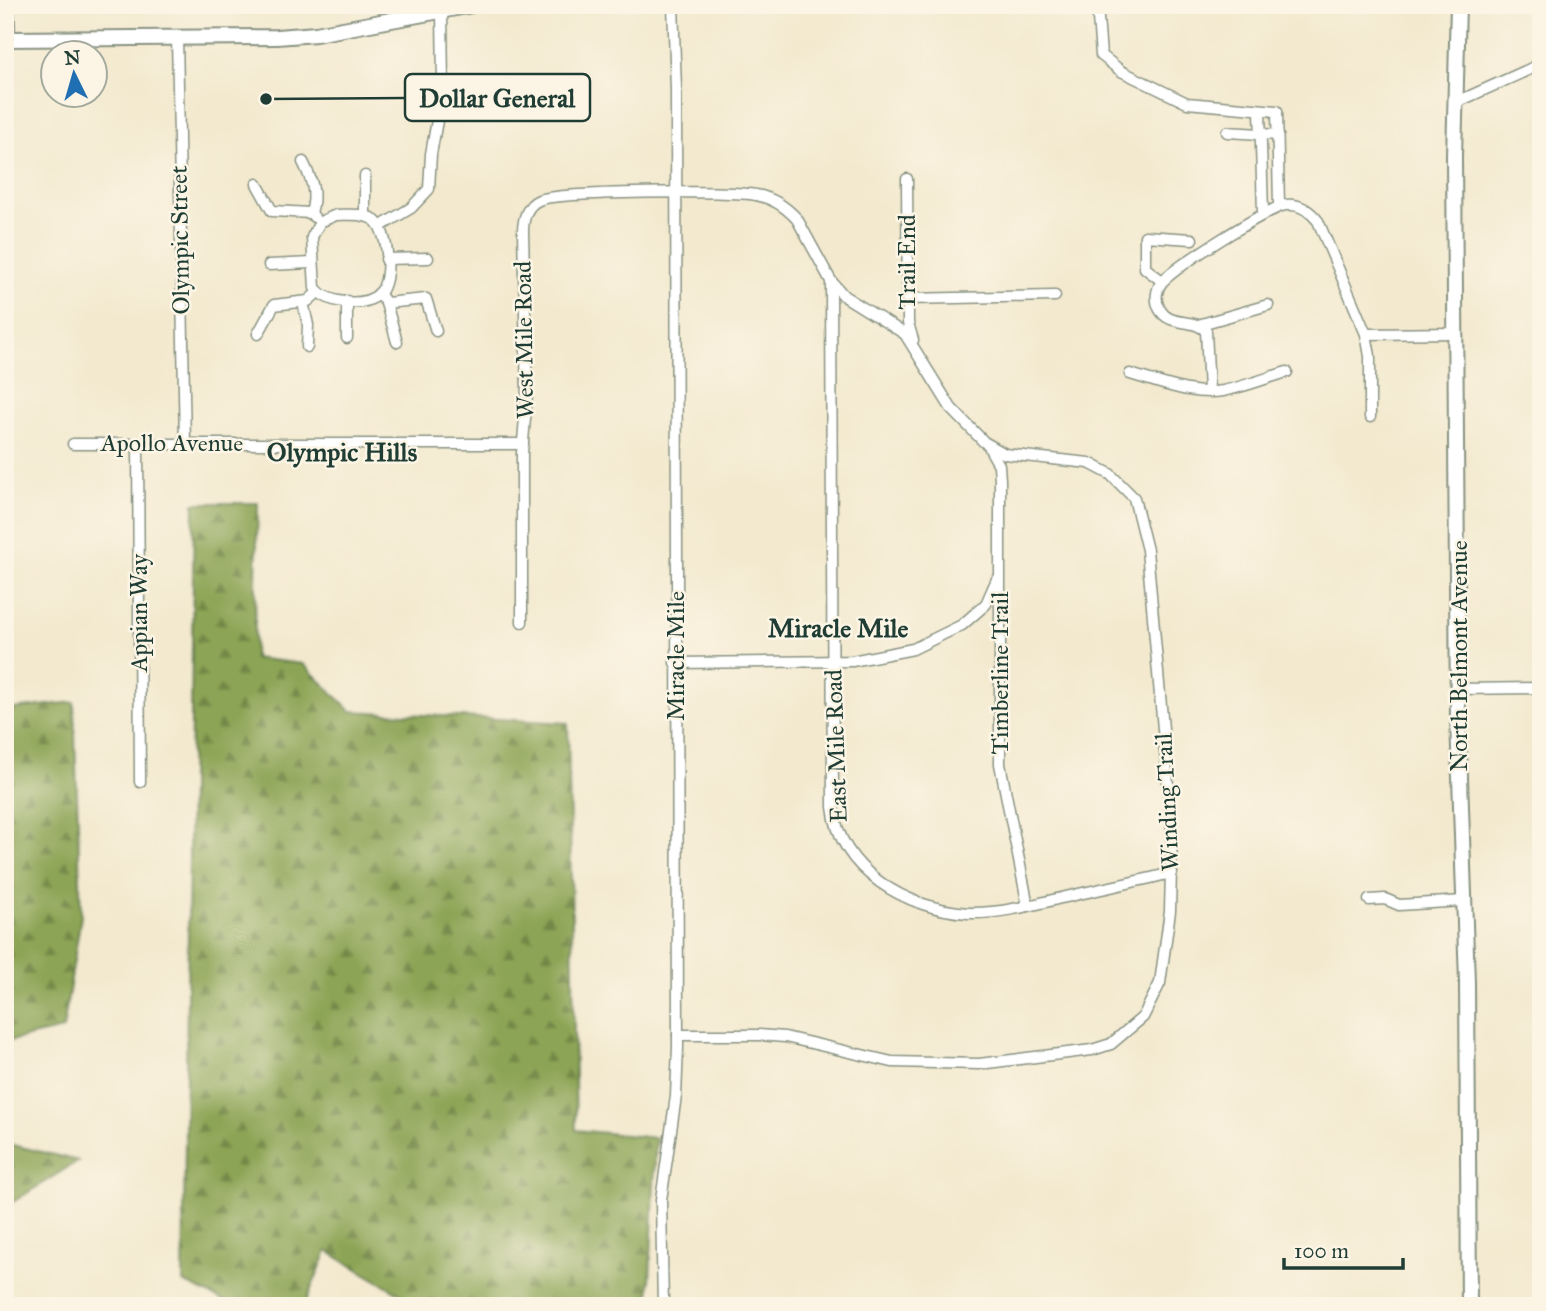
<svg xmlns="http://www.w3.org/2000/svg" width="1546" height="1311" font-family="'IM FELL Great Primer',serif">
	<style>
		.forest { fill: url(#forest-firs); stroke: #567044; stroke-width: 2 }
		.lines { fill: none; stroke-linecap: round; stroke-linejoin: round }
		.street-casing { stroke: #899382; stroke-width: 13 }
		.secondary-casing { stroke: #899382; stroke-width: 18 }
		.street { stroke: #fff; stroke-width: 10 }
		.secondary { stroke: #fff; stroke-width: 14 }
		.labels { text-anchor: middle; dominant-baseline: central; stroke-width: 5; stroke-linejoin: round; paint-order: stroke }
		.street-label { font-size: 24px; fill: #1f3d34; stroke: #fcf5e5 }
		.neighbourhood-label { font-size: 26px; font-weight: bold; fill: #1f3d34; stroke: #fcf5e5 }
		.leader { fill: none; stroke: #1f3d34; stroke-width: 2.5 }
		.callout-dot { fill: #1f3d34; stroke: #fcf5e5; stroke-width: 2.5 }
		.callout { fill: #fcf5e5; stroke: #1f3d34; stroke-width: 2.5 }
		.callout-label { font-size: 26px; text-anchor: middle; font-weight: bold; fill: #1f3d34 }
	</style>
	<defs>
		<pattern id="forest-firs" width="22" height="20" patternUnits="userSpaceOnUse" patternTransform="scale(1.75)"><rect width="22" height="20" fill="#8ca455"/><path d="M5 1l3.5 6h-7zM16 11l3.5 6h-7z" fill="#728747"/></pattern>
	</defs>
	<rect width="100%" height="100%" fill="#fcf5e5"/>
	<filter id="ink" filterUnits="userSpaceOnUse"><feTurbulence type="fractalNoise" baseFrequency=".0143" numOctaves="2"/><feDisplacementMap in="SourceGraphic" scale="14" xChannelSelector="R" yChannelSelector="G"/><feConvolveMatrix kernelMatrix="1 2 1 2 8 2 1 2 1" color-interpolation-filters="sRGB"/></filter>
	<filter id="wash" filterUnits="userSpaceOnUse"><feTurbulence type="fractalNoise" baseFrequency=".00686" numOctaves="4" result="noise"/><feDisplacementMap in="SourceGraphic" scale="28" xChannelSelector="R" yChannelSelector="G"/><feGaussianBlur stdDeviation="1.57" result="paint"/><feColorMatrix in="noise" values="0 0 0 0 0 0 0 0 0 0 0 0 0 0 0 0 0 1.4 0 .05"/><feComposite in="paint" operator="in"/></filter>
	<g filter="url(#wash)">
		<rect width="100%" height="100%" fill="#f3e9cf"/>
		<g class="forest">
			<polygon points="194,503 258,503 254,658 303,664 351,711 568,723 576,1130 656,1138 649,1306 421,1306 327,1251 304,1306 235,1306 183,1282"/>
			<polygon points="74,702 81,916 63,1029 5,1042 5,710"/>
			<polygon points="5,1143 78,1161 5,1207"/>
		</g>
	</g>
	<g filter="url(#ink)">
		<g class="lines">
			<defs>
				<g id="street">
					<polyline points="9,5 10,39"/>
					<polyline points="1097,5 1101,55 1121,71 1187,103 1277,111 1279,206"/>
					<polyline points="177,37 185,443"/>
					<polyline points="1457,102 1541,64"/>
					<polyline points="1260,110 1263,213"/>
					<polyline points="1227,132 1278,135"/>
					<path d="M 303,162 C 312,180 317,193 311,213 L 314,217"/>
					<polyline points="907,179 908,323 913,340"/>
					<polyline points="257,184 272,211 311,213"/>
					<path d="M 336,215 C 348,215 362,213 373,219 C 389,230 393,280 379,294 C 363,308 328,304 315,288 L 312,237 L 320,222 Z"/>
					<polyline points="365,216 365,176"/>
					<polyline points="381,226 411,208 429,189 431,154 443,87 442,10"/>
					<polyline points="386,259 428,258"/>
					<polyline points="269,265 312,263"/>
					<polyline points="1162,281 1145,268 1145,236 1192,239"/>
					<polyline points="379,293 386,303 426,299 436,331"/>
					<polyline points="907,299 1055,296"/>
					<polyline points="303,302 308,325 307,347"/>
					<polyline points="386,303 397,342"/>
					<polyline points="1198,325 1268,305"/>
					<polyline points="258,334 274,305 308,301 318,292"/>
					<polyline points="1366,334 1456,333"/>
					<polyline points="347,338 347,301"/>
					<path d="M 1130,374 C 1159,382 1192,396 1223,391 C 1244,387 1266,378 1287,372"/>
					<path d="M 1209,391 L 1206,331 C 1192,317 1169,328 1159,308 C 1155,300 1156,289 1162,282 C 1173,268 1269,207 1286,205 C 1300,203 1310,211 1318,221 L 1366,334 L 1370,356 L 1370,417"/>
					<polyline points="73,444 523,444"/>
					<polyline points="138,444 140,782"/>
					<polyline points="990,449 999,465 1000,480 1000,764 1028,906"/>
					<path d="M 522,622 L 522,453 L 527,395 L 523,232 C 523,219 527,205 539,200 C 558,192 733,190 756,195 C 773,198 786,207 797,219 L 831,281 L 833,807 C 840,871 907,909 968,913 C 998,914 1029,906 1057,899 C 1096,890 1134,882 1172,873"/>
					<polyline points="675,663 852,661 913,649 962,625 986,604 997,579"/>
					<polyline points="1458,689 1541,688"/>
					<polyline points="1369,900 1385,899 1399,905 1463,901"/>
					<polyline points="678,1035 759,1035 785,1037 892,1062 979,1064 1092,1050 1111,1044 1143,1017 1160,983 1170,911 1172,829 1147,550 1134,498 1110,474 1089,463 1005,454 984,442 951,408 905,334 844,296 831,281"/>
					<polyline points="663,1306 661,1200 676,1096 678,1047 676,89 673,5"/>
				</g>
				<g id="secondary">
					<polyline points="1458,5 1454,156 1458,719 1467,982 1469,1306"/>
					<polyline points="5,39 277,37 316,34 472,5"/>
				</g>
			</defs>
			<use href="#street" class="street-casing"/>
			<use href="#secondary" class="secondary-casing"/>
			<use href="#street" class="street"/>
			<use href="#secondary" class="secondary"/>
		</g>
	</g>
	<g class="labels">
		<g class="street-label">
			<text transform="translate(180 240) rotate(-91)">Olympic Street</text>
			<text transform="translate(907 262) rotate(-90)">Trail End</text>
			<text transform="translate(524 340) rotate(-91)">West Mile Road</text>
			<text x="172" y="443">Apollo Avenue</text>
			<text transform="translate(139 613) rotate(-90)">Appian Way</text>
			<text transform="translate(676 656) rotate(-90)">Miracle Mile</text>
			<text transform="translate(1459 656) rotate(-90)">North Belmont Avenue</text>
			<text transform="translate(1000 673) rotate(-90)">Timberline Trail</text>
			<text transform="translate(836 746) rotate(-92)">East Mile Road</text>
			<text transform="translate(1167 802) rotate(-93)">Winding Trail</text>
		</g>
		<g class="neighbourhood-label">
			<text x="342" y="452">Olympic Hills</text>
			<text x="838" y="628">Miracle Mile</text>
		</g>
	</g>
	<path class="leader" d="M266 99L405 98"/>
	<circle class="callout-dot" cx="266" cy="99" r="7"/>
	<rect class="callout" x="405" y="74" width="185" height="47" rx="7"/>
	<g class="callout-label">
		<text x="497" y="107">Dollar General</text>
	</g>
	<rect width="1546" height="1311" fill="none" stroke="#fcf5e5" stroke-width="28"/>
	<g transform="translate(74 74) rotate(355)"><circle r="33" fill="#fcf5e5" stroke="#a4ab9e" stroke-width="2"/>
	<path d="M0-5L12 26L0 18L-12 26Z" fill="#1f6fb2"/>
	<text y="-10" font-size="19" font-weight="bold" text-anchor="middle" fill="#1f3d34">N</text>
	</g>
	<path d="M1284 1258v10h119v-10" fill="none" stroke="#1f3d34" stroke-width="3.5"/>
	<text x="1294" y="1258" font-size="21" fill="#1f3d34" stroke="#fcf5e5" stroke-width="5" paint-order="stroke">100 m</text>
</svg>
